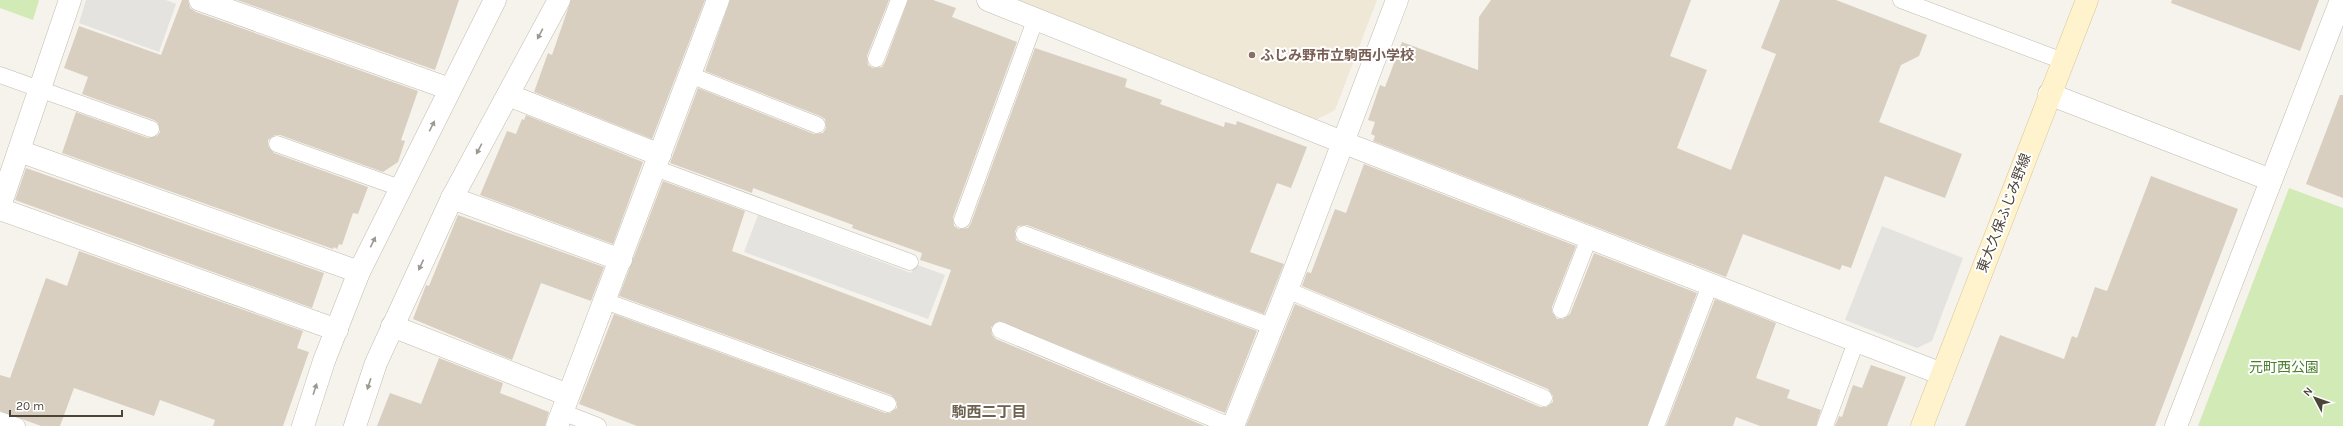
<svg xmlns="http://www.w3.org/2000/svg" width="2343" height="426" font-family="Karla,'Noto Sans JP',sans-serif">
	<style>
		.education { fill: #efe8d6 }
		.green { fill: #d2eab5 }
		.parking { fill: #e5e3e0 }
		.building { fill: #d8cfc1 }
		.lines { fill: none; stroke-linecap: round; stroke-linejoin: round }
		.lane-casing { stroke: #c2bbae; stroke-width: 17 }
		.street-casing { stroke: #c2bbae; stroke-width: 23 }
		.secondary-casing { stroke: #d6c79b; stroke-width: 23 }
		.lane { stroke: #fff; stroke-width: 16 }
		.street { stroke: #fff; stroke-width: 22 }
		.secondary { stroke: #fff3cd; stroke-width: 22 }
		.oneway { fill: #9c9892 }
		.education-dot { fill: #8d6e63; stroke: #fff; stroke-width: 1.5 }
		.labels { text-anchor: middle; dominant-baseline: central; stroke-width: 4; stroke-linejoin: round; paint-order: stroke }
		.education-label { font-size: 14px; font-weight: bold; fill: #785e54; stroke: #fff; text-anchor: start }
		.street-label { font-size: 14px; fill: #4b4439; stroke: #fff }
		.park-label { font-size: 14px; fill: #4a7f2a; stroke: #fff }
		.neighbourhood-label { font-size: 15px; font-weight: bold; fill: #6e6250; stroke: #fff }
	</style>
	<rect width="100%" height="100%" fill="#f6f3ec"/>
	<polygon class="education" points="1006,0 1377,0 1335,110 1316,120"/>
	<g class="green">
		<polygon points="0,0 39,0 33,20 0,8"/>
		<polygon points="2289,188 2343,208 2343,426 2198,426"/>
	</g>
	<g class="parking">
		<polygon points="86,0 166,0 176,4 159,52 79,23"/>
		<polygon points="758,215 911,273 915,264 945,275 928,319 744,252"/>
		<polygon points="1882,226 1963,258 1932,341 1917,348 1845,320"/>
	</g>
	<g class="building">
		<polygon points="182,0 188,0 190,8 196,12 418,91 401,140 405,141 398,162 383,172 280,135 275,135 268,140 268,146 274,153 368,187 358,214 353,213 342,245 339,244 337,249 334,247 333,249 62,153 76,112 148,138 157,136 160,132 158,123 154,120 82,94 88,77 64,68 79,26 161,55"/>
		<polygon points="237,0 459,0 435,70"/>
		<polygon points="571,0 705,0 652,139 534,92 548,53 552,55"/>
		<polygon points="730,0 889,0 867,56 868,65 873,68 882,67 885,62 908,0 933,0 956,8 952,17 1017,42 953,217 954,226 959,229 968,228 971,223 1035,48 1127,79 1125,87 1162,100 1160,104 1224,127 1225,122 1236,125 1237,121 1307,147 1291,188 1277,183 1250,252 1284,264 1264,314 1027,225 1018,226 1015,231 1016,240 1021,243 1257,331 1225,413 999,321 991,327 992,335 996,339 1205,426 637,426 579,404 614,314 885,413 890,413 897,408 897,402 891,395 619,296 663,181 745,211 732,251 931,326 951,270 920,260 922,253 852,228 853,225 753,188 752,193 670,163 698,88 814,134 823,133 826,128 825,119 820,116 705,71"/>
		<polygon points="1491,0 1691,0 1670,56 1707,70 1677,148 1731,170 1776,54 1761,48 1780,0 1836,0 1927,35 1919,56 1901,65 1879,122 1962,154 1945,198 1885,176 1851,268 1842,265 1840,270 1743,234 1726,277 1373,141 1375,136 1371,134 1375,122 1368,120 1380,85 1385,87 1402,42 1478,70 1479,17"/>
		<polygon points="2172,0 2319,0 2300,51 2171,3"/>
		<polygon points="2340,95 2343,95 2343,198 2306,184"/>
		<polygon points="526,115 643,162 613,244 480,195 507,131 516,134 522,119 524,120"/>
		<polygon points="1364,164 1576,246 1552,307 1552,312 1557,319 1563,319 1570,314 1594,253 1697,293 1647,426 1246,426 1295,304 1540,407 1546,407 1553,402 1553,396 1548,389 1302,286 1307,272 1311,273 1335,209 1346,213"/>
		<polygon points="26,168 324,273 312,308 15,200"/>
		<polygon points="2151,176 2238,209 2155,426 1965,426 2000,335 2064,359 2072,336 2077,338 2095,287 2107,291"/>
		<polygon points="458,215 604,267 591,301 541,283 512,360 413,319 426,285 429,286"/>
		<polygon points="79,251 303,331 297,348 309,352 283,426 213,426 215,420 160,400 154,416 74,388 60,426 41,426 0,411 0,375 10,378 46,278 67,286"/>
		<polygon points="1715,299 1776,323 1756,378 1790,390 1787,398 1821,410 1816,426 1760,426 1736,417 1733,426 1666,426"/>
		<polygon points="439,358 503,383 500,393 549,412 545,426 377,426 390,393 421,404"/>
		<polygon points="1871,365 1906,377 1887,426 1835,426 1839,416 1842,417 1853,385 1862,388"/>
	</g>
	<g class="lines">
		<defs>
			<g id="lane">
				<polyline points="1901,0 2063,61"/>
				<polyline points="876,59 899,0"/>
				<polyline points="0,75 151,129"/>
				<polyline points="690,75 817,125"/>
				<polyline points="277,144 400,188"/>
				<polyline points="655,168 910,262"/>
				<polyline points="962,220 1036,18"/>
				<polyline points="1024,234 1273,327"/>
				<polyline points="1287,290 1544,398"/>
				<polyline points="605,301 888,404"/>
				<polyline points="1561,310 1589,238"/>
				<polyline points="1000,330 1230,426"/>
				<polyline points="562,412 598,426"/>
				<polyline points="0,420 17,426"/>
				<polyline points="1656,426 1710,285"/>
				<polyline points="1825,426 1857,339"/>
			</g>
			<g id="street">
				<polyline points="200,0 450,89"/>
				<polyline points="988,0 1342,142 1942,374"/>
				<polyline points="2049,94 2271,180"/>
				<polyline points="508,95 660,155"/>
				<polyline points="19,151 359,272"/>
				<polyline points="452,198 621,260"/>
				<polyline points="0,206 70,0"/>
				<polyline points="0,209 337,330"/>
				<polyline points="392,326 568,395"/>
				<polyline points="303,426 324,361 359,272 495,0"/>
				<polyline points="355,426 376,363 452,198 559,0"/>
				<polyline points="557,426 718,0"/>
				<polyline points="1233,426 1287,290 1397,0"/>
				<polyline points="2176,426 2341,0"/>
			</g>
			<polyline id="secondary" points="1922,426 2087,0"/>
		</defs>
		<use href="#lane" class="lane-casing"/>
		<use href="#street" class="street-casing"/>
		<use href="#secondary" class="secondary-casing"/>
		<use href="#lane" class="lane"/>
		<use href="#street" class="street"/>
		<use href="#secondary" class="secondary"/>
	</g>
	<defs><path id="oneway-solid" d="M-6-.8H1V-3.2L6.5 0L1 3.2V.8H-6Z"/></defs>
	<g class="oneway">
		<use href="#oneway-solid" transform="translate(540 34) rotate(118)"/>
		<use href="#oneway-solid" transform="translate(432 126) rotate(-63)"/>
		<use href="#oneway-solid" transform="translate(479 149) rotate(118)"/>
		<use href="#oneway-solid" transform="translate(373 242) rotate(-64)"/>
		<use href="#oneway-solid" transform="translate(421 265) rotate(115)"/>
		<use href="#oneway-solid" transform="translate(369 384) rotate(108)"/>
		<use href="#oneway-solid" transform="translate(315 389) rotate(-72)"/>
	</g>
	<circle class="education-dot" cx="1252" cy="55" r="4"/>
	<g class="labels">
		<g class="education-label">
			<text x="1260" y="55">ふじみ野市立駒西小学校</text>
		</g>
		<g class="street-label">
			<text transform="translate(2004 213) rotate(-69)">東大久保ふじみ野線</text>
		</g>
		<g class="park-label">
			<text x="2284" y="367">元町西公園</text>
		</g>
		<g class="neighbourhood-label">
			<text x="989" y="412">駒西二丁目</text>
		</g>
	</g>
	<g transform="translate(2315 398) rotate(311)" stroke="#ffffff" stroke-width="3" paint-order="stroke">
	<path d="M0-3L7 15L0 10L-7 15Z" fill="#4b4439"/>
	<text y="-6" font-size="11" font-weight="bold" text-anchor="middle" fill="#4b4439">N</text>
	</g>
	<path d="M10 410v6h112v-6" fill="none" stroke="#4b4439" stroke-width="2"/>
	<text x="16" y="410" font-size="12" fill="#4b4439" stroke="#ffffff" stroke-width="3" paint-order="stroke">20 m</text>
</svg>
